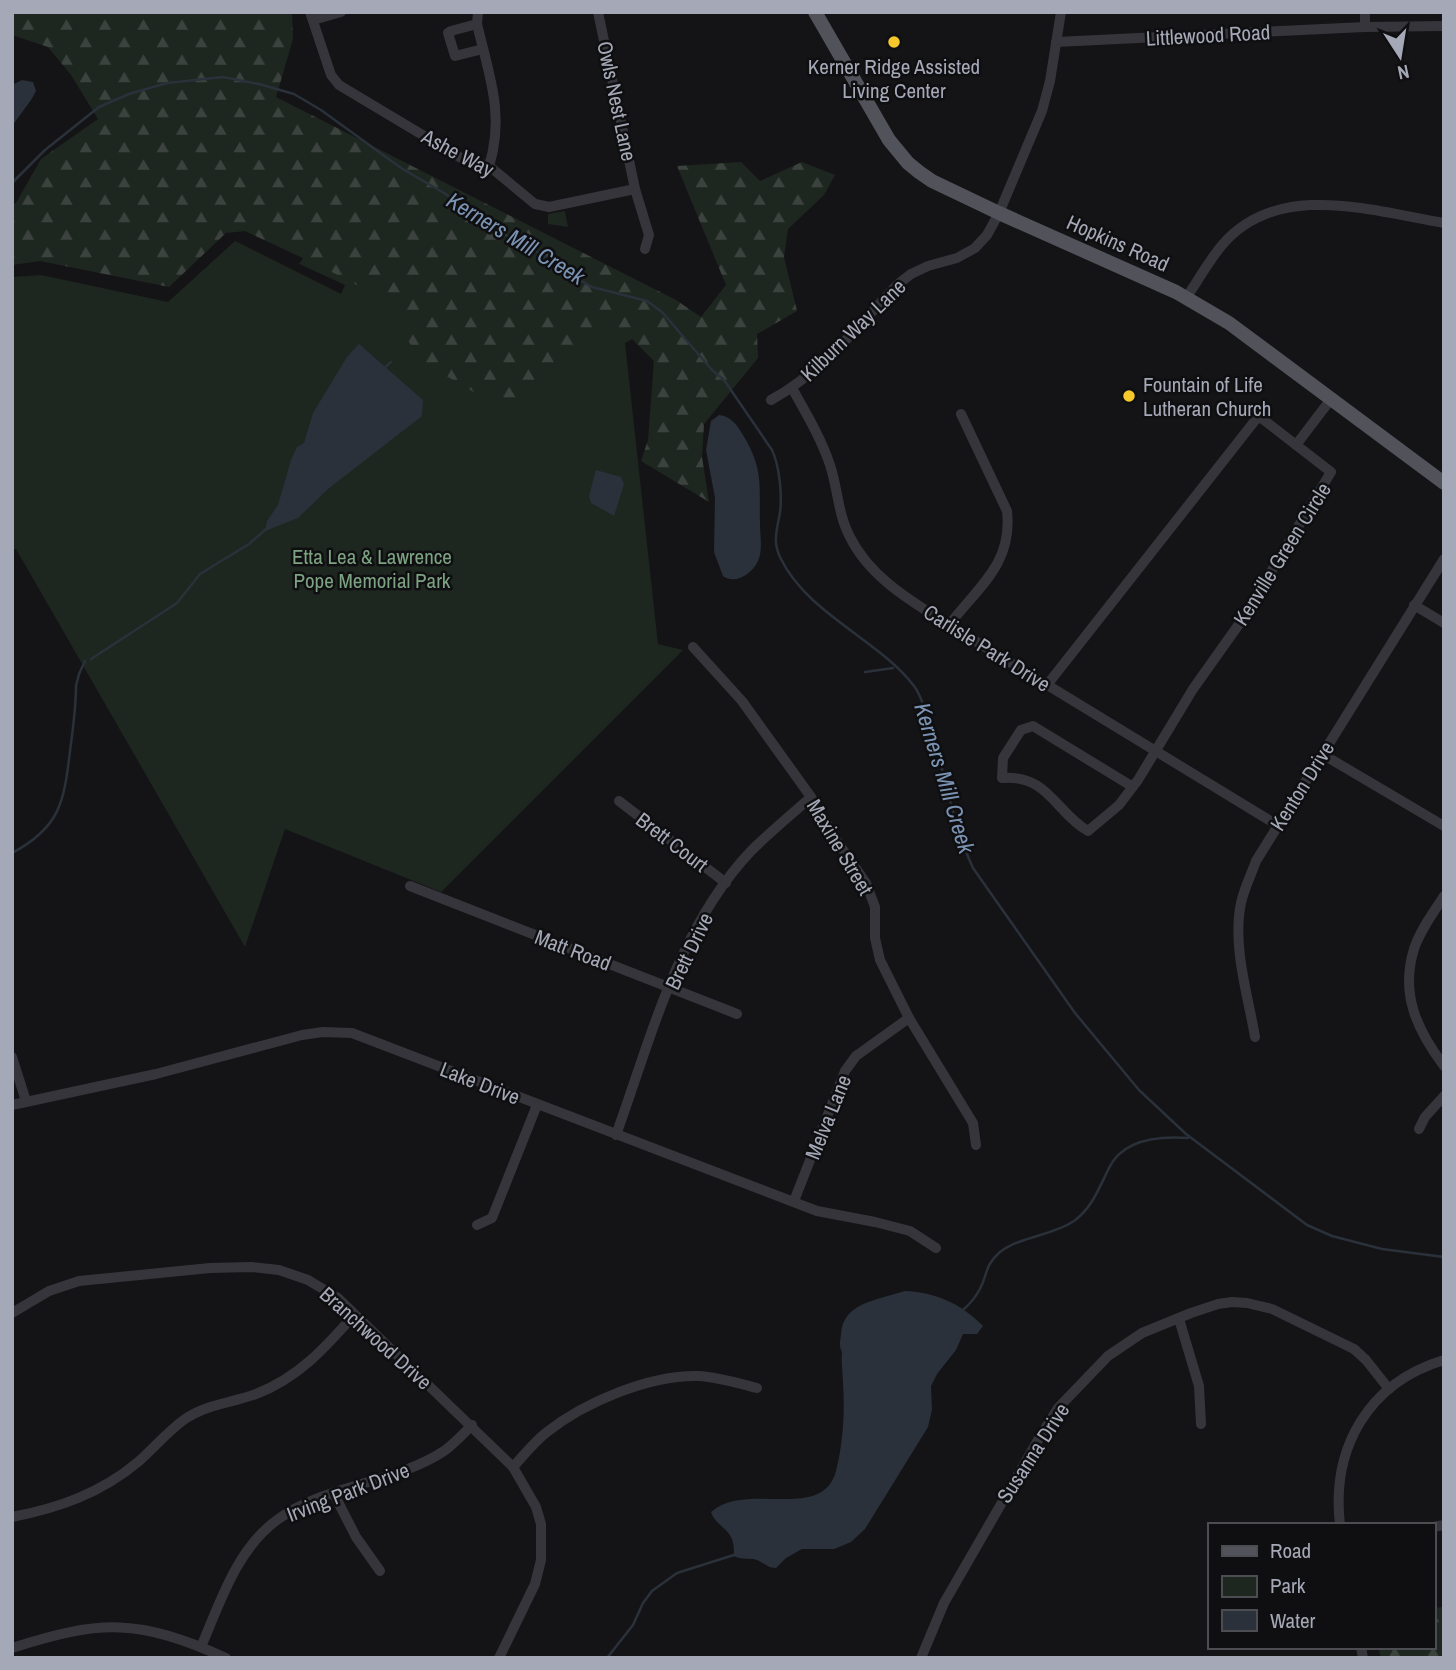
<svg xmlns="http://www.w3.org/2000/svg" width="1456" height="1670" font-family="'Archivo Narrow',sans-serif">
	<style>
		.green { fill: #1e2620 }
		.forest { fill: url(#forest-firs) }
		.water { fill: #2a313a }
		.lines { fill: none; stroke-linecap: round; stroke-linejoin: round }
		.stream { stroke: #2a313a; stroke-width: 2.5 }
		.minor { stroke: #35353b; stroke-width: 10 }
		.major { stroke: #51525a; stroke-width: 14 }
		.poi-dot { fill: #f6c82c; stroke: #0f0f11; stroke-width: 2.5 }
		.labels { text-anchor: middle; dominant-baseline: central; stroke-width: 5; stroke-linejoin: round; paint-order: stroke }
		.street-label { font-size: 21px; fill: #a5a9b7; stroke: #0f0f11 }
		.poi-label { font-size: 21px; fill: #a5a9b7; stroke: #0f0f11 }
		.park-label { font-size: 21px; fill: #7ca282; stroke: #0f0f11 }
		.water-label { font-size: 23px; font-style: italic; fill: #7b93b3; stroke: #0f0f11 }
	</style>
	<defs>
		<pattern id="forest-firs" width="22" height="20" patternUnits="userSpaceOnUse" patternTransform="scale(1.75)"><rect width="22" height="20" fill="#1e2620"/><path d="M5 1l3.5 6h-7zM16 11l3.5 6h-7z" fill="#3c433e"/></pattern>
	</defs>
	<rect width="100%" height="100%" fill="#141416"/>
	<g class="green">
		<polygon points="376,156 648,331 625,343 658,644 683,650 441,892 285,829 245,947 16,549 12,549 12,277 41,275 168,302 235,241 341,294 345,285 299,264"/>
		<polygon points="565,211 568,227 548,224 548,214"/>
	</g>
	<g class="forest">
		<polygon points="12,12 292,12 293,39 276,97 676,300 701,317 726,285 677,166 741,162 760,181 802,162 835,175 824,195 788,229 784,257 797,311 757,334 758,358 704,424 702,457 709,502 641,461 648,440 654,361 626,333 594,329 575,359 543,376 522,399 491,402 419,360 399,324 393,304 326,269 245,231 226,233 169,287 40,261 12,265 12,204 16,203 41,159 98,119 71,75 48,47 12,35"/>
		<polygon points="1444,1607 1444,1658 1381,1658 1378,1647 1433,1647 1433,1608"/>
	</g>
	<g class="water">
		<polygon points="22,80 33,82 36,91 31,100 12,126 12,85"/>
		<polygon points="359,344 423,400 422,416 328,489 298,518 265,531 267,521 278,505 291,460 297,447 304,443 313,413 347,357"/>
		<path d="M 719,415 C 731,416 737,425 743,435 C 764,470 759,485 760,524 C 760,535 763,550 758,561 C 752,574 735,585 723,576 L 714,552 L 715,498 L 706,450 L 711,421 Z"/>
		<polygon points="596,470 621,477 624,484 614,516 591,503 589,496"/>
		<path d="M 905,1291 C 935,1292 962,1304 983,1326 L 977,1334 L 963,1334 L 956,1350 L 937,1374 L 931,1386 L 932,1410 L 928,1427 L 865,1529 L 851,1542 L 834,1549 L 802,1549 L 786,1558 L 776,1568 C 766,1568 762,1560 753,1559 C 745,1558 742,1560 734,1556 C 734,1550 734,1543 731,1537 C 726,1527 715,1524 711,1512 C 747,1480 822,1523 836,1471 C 843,1444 845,1412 843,1384 C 843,1373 841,1363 842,1352 C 839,1346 840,1342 841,1335 C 842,1302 879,1300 905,1291 Z"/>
	</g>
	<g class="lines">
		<g class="stream">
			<path d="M 12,183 L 45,150 L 99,107 L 129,94 L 167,83 L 223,77 L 259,84 L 294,94 L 321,110 L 401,168 L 444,193 L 502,233 L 541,254 L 567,273 L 592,287 L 647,301 L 662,312 L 712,370 L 724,380 L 772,450 C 780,467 783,500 779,518 C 776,533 773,544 781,559 C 808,614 879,640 914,686 C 922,696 924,709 928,721 C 945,769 951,821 973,868 L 1075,1013 L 1139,1090 L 1186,1134 L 1307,1225 L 1332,1236 L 1382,1249 L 1444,1257"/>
			<polyline points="384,368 391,362"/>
			<polyline points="91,659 177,603 200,574 249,544 266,529"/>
			<polyline points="865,672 893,668"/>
			<path d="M 12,853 C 61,827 64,801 70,751 C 73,729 76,708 76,686 L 79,674 L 85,661"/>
			<path d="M 964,1309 C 970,1304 976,1296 980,1289 C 988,1274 984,1266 1000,1252 C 1021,1236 1052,1236 1074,1221 C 1092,1208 1099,1188 1109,1168 C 1123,1139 1160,1136 1188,1138"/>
			<polyline points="607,1658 633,1625 643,1603 652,1591 677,1573 737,1554"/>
		</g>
		<g class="minor">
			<polyline points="310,12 331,75 339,85 461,158 489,166 535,204 549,207 635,189 649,235 645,249"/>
			<path d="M 478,12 L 477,24 C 489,75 505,115 489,166"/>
			<polyline points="598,12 635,189"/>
			<polyline points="313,20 341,12"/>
			<polyline points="477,24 451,31 448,33 455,56 483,49"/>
			<polyline points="1365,27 1365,12"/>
			<polyline points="1056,42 1365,27 1444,26"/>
			<path d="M 1186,298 C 1198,281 1209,260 1223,244 C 1279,180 1372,211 1444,223"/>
			<path d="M 792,388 C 806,413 821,438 830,465 C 838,489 838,515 850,537 C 870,578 913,602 949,625 L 1277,825"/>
			<path d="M 771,400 C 822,372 857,327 897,285 L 911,274 L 928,266 L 957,258 L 975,248 L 987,235 L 999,213 L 1042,111 L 1050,81 L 1061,12"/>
			<polyline points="1296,445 1331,399"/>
			<polyline points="1414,605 1444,623"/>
			<path d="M 949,625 C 978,587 1013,564 1007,511 L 961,414"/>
			<polyline points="693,647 742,701 811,797 839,844 866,883 875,907 875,938 880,960 909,1018 973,1123 976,1145"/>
			<path d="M 1047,685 L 1257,418 L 1260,417 L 1331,472 L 1242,620 L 1193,689 L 1138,780 L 1119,805 L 1088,831 C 1056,813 1048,774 1002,778 L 1003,758 L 1021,730 L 1033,726 L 1133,787"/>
			<polyline points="1322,754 1444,826"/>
			<polyline points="619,801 726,883"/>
			<polyline points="410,886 737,1014"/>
			<path d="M 1444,896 C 1434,912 1420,930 1414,949 C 1400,994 1417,1030 1444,1066"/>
			<path d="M 1255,1037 C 1248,995 1232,946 1241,903 C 1244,889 1251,875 1256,861 L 1444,559"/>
			<polyline points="12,1057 26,1101"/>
			<polyline points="12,1105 156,1074 302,1035 323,1032 352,1033 817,1211 875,1222 910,1231 936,1248"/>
			<polyline points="1419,1129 1425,1117 1444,1096"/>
			<path d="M 616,1135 C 651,1038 678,928 751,851 C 770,832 791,815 811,797"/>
			<polyline points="794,1201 845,1071 856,1056 909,1018"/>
			<polyline points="477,1225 492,1218 537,1105"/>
			<polyline points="12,1313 49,1291 79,1281 210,1268 251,1267 279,1270 308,1280 338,1298 513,1467 536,1507 541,1524 541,1560 535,1584 499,1658"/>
			<polyline points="1179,1319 1199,1386 1201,1424"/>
			<path d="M 513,1467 C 524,1455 534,1442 547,1432 C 585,1402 649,1375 698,1376 C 718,1377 738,1383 757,1388"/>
			<polyline points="334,1494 356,1537 380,1571"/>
			<path d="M 12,1517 C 59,1508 101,1493 138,1462 C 154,1448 168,1431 185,1419 C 207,1404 232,1403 256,1394 C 298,1378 325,1348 354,1315"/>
			<path d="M 1340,1525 C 1331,1448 1368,1383 1444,1360"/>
			<polyline points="1433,1527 1444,1525"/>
			<path d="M 201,1647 C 220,1603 236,1550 277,1520 C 326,1484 394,1484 444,1451 C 454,1444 463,1434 472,1425"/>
			<polyline points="1361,1647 1363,1658"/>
			<path d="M 12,1648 C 102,1619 139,1619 226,1658"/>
			<polyline points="921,1658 944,1603 1038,1440 1058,1408 1108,1356 1142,1333 1191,1313 1218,1304 1232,1302 1247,1303 1272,1309 1354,1349 1366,1360 1389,1389"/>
		</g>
		<polyline class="major" points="815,12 889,140 908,163 919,172 932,181 999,213 1176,292 1229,323 1444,483"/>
	</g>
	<g class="poi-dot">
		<circle cx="894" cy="42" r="7"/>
		<circle cx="1129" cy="396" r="7"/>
	</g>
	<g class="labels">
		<g class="street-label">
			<text transform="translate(1208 35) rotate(-3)">Littlewood Road</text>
			<text transform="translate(617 101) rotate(78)">Owls Nest Lane</text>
			<text transform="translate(458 153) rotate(28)">Ashe Way</text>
			<text transform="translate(1118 243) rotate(24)">Hopkins Road</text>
			<text transform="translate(853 330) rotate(-44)">Kilburn Way Lane</text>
			<text transform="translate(1282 554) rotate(-58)">Kenville Green Circle</text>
			<text transform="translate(987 648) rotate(32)">Carlisle Park Drive</text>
			<text transform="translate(1302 786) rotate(-58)">Kenton Drive</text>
			<text transform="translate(672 842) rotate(37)">Brett Court</text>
			<text transform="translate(840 847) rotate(59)">Maxine Street</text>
			<text transform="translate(573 950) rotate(21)">Matt Road</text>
			<text transform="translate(689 951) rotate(-64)">Brett Drive</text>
			<text transform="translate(480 1083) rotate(21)">Lake Drive</text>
			<text transform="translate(828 1117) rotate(-68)">Melva Lane</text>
			<text transform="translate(376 1338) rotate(42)">Branchwood Drive</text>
			<text transform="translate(1033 1453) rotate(-57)">Susanna Drive</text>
			<text transform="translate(348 1492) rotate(-21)">Irving Park Drive</text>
		</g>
		<g class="poi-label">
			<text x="894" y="66">Kerner Ridge Assisted<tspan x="894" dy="24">Living Center</tspan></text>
			<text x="1143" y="384" text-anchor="start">Fountain of Life<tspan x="1143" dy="24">Lutheran Church</tspan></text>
		</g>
		<g class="park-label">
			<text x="372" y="556">Etta Lea &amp; Lawrence<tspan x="372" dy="24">Pope Memorial Park</tspan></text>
		</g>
		<g class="water-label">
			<text transform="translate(516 238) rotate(31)">Kerners Mill Creek</text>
			<text transform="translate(945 778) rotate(73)">Kerners Mill Creek</text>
		</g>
	</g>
	<rect width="1456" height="1670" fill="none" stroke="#a5a9b7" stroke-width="28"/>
	<rect x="1208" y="1523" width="228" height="126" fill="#0f0f11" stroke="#4b4d53" stroke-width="2"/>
	<rect x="1222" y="1546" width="35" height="10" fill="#51525a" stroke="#4b4d53" stroke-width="2"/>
	<text x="1270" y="1558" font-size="21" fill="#a5a9b7">Road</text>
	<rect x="1222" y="1576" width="35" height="21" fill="#1e2620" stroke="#4b4d53" stroke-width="2"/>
	<text x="1270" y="1593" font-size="21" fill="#a5a9b7">Park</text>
	<rect x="1222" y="1610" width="35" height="21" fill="#2a313a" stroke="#4b4d53" stroke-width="2"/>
	<text x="1270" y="1628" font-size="21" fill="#a5a9b7">Water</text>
	<g transform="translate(1400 56) rotate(168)" stroke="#0f0f11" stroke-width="5" paint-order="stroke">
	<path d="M0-5L12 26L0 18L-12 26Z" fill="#a5a9b7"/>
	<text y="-10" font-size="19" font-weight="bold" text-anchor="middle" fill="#a5a9b7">N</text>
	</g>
</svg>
